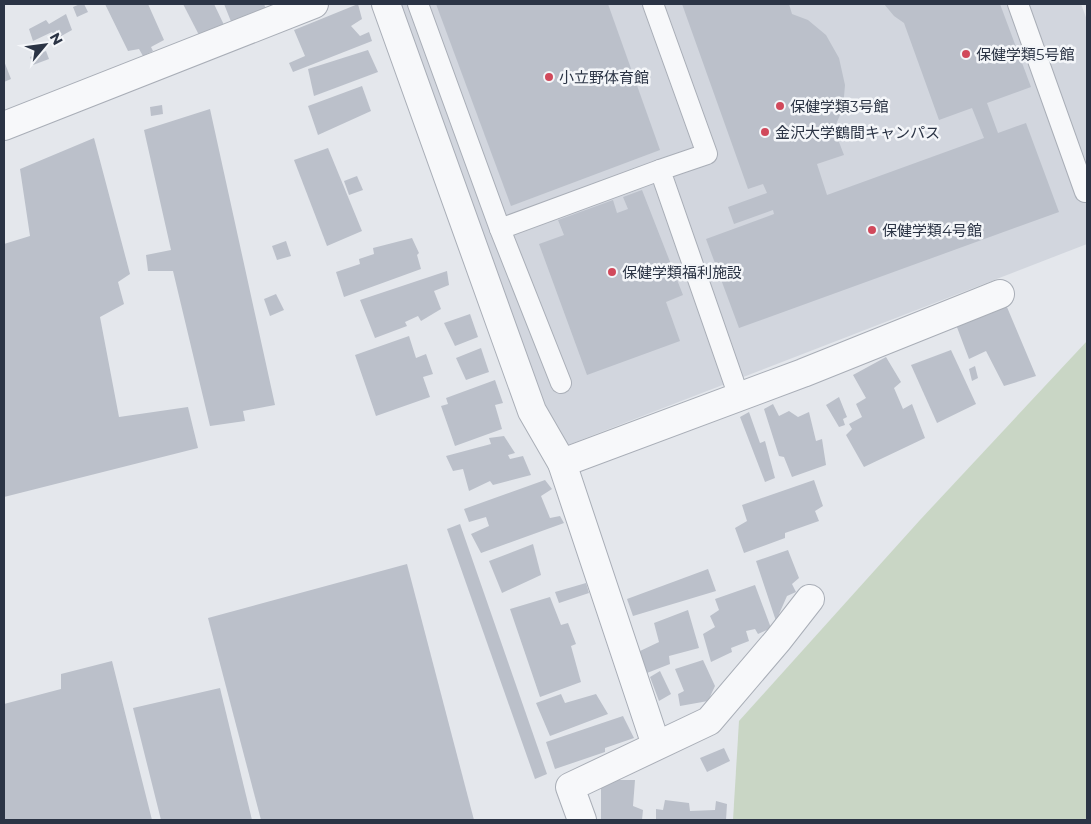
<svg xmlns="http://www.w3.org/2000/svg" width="1091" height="824" font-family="Montserrat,'Noto Sans JP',sans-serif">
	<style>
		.built { fill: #d2d6de }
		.green { fill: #c9d6c5 }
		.building { fill: #bbc0ca }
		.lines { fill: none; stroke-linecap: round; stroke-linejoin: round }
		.lane-casing { stroke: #a9aeb7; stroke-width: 22 }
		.street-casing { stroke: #a9aeb7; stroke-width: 30 }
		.lane { stroke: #f7f8fa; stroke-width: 20 }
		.street { stroke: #f7f8fa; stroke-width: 28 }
		.poi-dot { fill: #d1495b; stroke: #f4f6f9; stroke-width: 2 }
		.labels { text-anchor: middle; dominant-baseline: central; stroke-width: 5; stroke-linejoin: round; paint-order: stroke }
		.poi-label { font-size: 15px; fill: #2b3445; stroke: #f4f6f9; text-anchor: start }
	</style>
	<rect width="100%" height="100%" fill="#e4e7ec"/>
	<polygon class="built" points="396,4 1081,4 1087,20 1087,244 565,446 539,399"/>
	<polygon class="green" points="1087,341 1087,820 733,820 739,721 920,520"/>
	<g class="building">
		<polygon points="80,4 84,4 88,12 77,17 73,7"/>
		<polygon points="105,4 148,4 164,40 151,47 153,51 143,56 139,49 128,51"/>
		<polygon points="183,4 214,4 225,27 199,35"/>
		<polygon points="224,4 264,4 266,9 232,24"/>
		<polygon points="358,4 362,19 351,26 360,36 369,32 372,41 293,72 289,63 305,56 294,30"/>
		<polygon points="436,4 608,4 660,150 511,206"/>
		<polygon points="682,4 789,4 792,14 808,20 826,35 839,58 845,85 843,108 834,129 844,155 817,164 827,195 984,138 972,108 939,120 904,23 894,16 884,4 1000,4 1031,87 987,103 998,133 1026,123 1059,212 739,328 706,239 774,214 773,210 734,224 728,207 767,193 763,184 748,189"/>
		<polygon points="66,14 72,30 56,39 52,32 33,41 29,29 46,20 49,24"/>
		<polygon points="368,50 378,72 314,96 308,69"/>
		<polygon points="46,51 49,59 33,65 30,57"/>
		<polygon points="4,61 11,79 4,82"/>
		<polygon points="362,86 371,111 318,135 308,106"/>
		<polygon points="162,105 163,114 151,116 150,107"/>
		<polygon points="210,109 275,405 243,411 245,421 210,426 173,271 148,271 146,255 171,250 144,130"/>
		<polygon points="94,138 130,274 118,282 124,304 100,317 119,417 188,407 198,448 4,497 4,244 30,236 20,169"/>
		<polygon points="328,148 362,231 327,246 294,160"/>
		<polygon points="357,176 363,190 349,195 344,181"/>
		<polygon points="642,190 683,295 666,302 680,341 587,375 539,244 564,235 558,220 613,200 617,213 628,209 623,197"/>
		<polygon points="412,238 419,253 417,255 421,269 344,297 336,272 360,264 359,259 374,254 373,248"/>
		<polygon points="286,241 291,256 277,260 272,246"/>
		<polygon points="447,271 449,285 434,291 441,309 421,321 418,316 405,322 407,326 375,338 360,300"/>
		<polygon points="276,294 284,310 270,316 264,299"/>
		<polygon points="1004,300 1036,376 1004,386 986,351 969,359 955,322"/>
		<polygon points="470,314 478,337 455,346 444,323"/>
		<polygon points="409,336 416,358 426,354 433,374 423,377 430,397 376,416 355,355"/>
		<polygon points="481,348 489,372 466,380 456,358"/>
		<polygon points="951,350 976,404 937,423 911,365"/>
		<polygon points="886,357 901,382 894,388 903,409 912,404 925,438 864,467 846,435 852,429 849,424 862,417 856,404 866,398 853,375"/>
		<polygon points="975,366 978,378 972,381 969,369"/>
		<polygon points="495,380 503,403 495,405 502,429 455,446 441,406 448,404 446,398"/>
		<polygon points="839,397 847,417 843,419 845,425 839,427 826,405"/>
		<polygon points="773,404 779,416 789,411 798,417 809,412 816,441 822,439 826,465 792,477 784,457 779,456 764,409"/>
		<polygon points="749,412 760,443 765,441 775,478 765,482 740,417"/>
		<polygon points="504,436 515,453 508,455 510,459 523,456 531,475 493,485 490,481 469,491 463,469 453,471 446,456 491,444 489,438"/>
		<polygon points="545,480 552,489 541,496 550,518 560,516 564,523 481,553 471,534 489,526 486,517 469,522 464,509"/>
		<polygon points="814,480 823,506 815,511 819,521 785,533 785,538 744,553 735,528 747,521 742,505"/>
		<polygon points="460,524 547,774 535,779 447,529"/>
		<polygon points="533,544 541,575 502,593 489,561"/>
		<polygon points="788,550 799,578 792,584 796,592 787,596 776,621 756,561"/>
		<polygon points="407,564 474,820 261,820 208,618"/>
		<polygon points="708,569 716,591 633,616 627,599"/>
		<polygon points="586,583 589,593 559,603 555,592"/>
		<polygon points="755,585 771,628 758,634 755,629 746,631 749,641 731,648 732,652 711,662 703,634 715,627 710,616 719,610 715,599"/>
		<polygon points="550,597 561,625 568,623 576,644 571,646 581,682 540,697 510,609"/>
		<polygon points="688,610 699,648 669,656 670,664 647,673 640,651 659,642 654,623"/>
		<polygon points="703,660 715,686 708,701 680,706 678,694 684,691 675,669"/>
		<polygon points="112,661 152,820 4,820 4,704 61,689 61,674"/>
		<polygon points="660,671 671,694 659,701 650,677"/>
		<polygon points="220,688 252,820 161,820 133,708"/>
		<polygon points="561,694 565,703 596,694 608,714 550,736 536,703"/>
		<polygon points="623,716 634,738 605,748 605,752 555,769 546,742"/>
		<polygon points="724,748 730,761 707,772 700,758"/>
		<polygon points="601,780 635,780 633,806 643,810 642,820 601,820"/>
		<polygon points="665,800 689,803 690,811 715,810 716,801 727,804 726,820 656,820 656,809 663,810"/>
	</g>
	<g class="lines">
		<defs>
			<g id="lane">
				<polyline points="418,4 500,229 561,383"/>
				<polyline points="653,4 707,154 660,170 739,397"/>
				<polyline points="1018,4 1085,192"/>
				<polyline points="500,229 660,170"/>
			</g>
			<g id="street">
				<polyline points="386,4 532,411 562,463 656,745"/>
				<polyline points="4,126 314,4"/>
				<polyline points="562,463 803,373 1000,294"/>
				<polyline points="582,820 570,787 709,721 778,640 810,599"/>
			</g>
		</defs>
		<use href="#lane" class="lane-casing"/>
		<use href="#street" class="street-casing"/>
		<use href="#lane" class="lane"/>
		<use href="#street" class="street"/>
	</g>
	<g class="poi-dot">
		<circle cx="966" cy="54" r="5"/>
		<circle cx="549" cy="77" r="5"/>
		<circle cx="780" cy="106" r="5"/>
		<circle cx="765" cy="132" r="5"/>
		<circle cx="872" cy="230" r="5"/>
		<circle cx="612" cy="272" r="5"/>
	</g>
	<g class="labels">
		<g class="poi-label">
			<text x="976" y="54">保健学類5号館</text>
			<text x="559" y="77">小立野体育館</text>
			<text x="790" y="106">保健学類3号館</text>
			<text x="775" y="132">金沢大学鶴間キャンパス</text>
			<text x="882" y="230">保健学類4号館</text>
			<text x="622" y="272">保健学類福利施設</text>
		</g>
	</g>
	<rect width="1091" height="824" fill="none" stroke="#2b3445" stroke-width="10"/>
	<g transform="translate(45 45) rotate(61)" stroke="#f4f6f9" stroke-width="4" paint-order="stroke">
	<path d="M0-4L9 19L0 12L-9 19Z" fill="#2b3445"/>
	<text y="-8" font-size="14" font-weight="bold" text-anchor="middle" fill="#2b3445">N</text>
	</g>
</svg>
